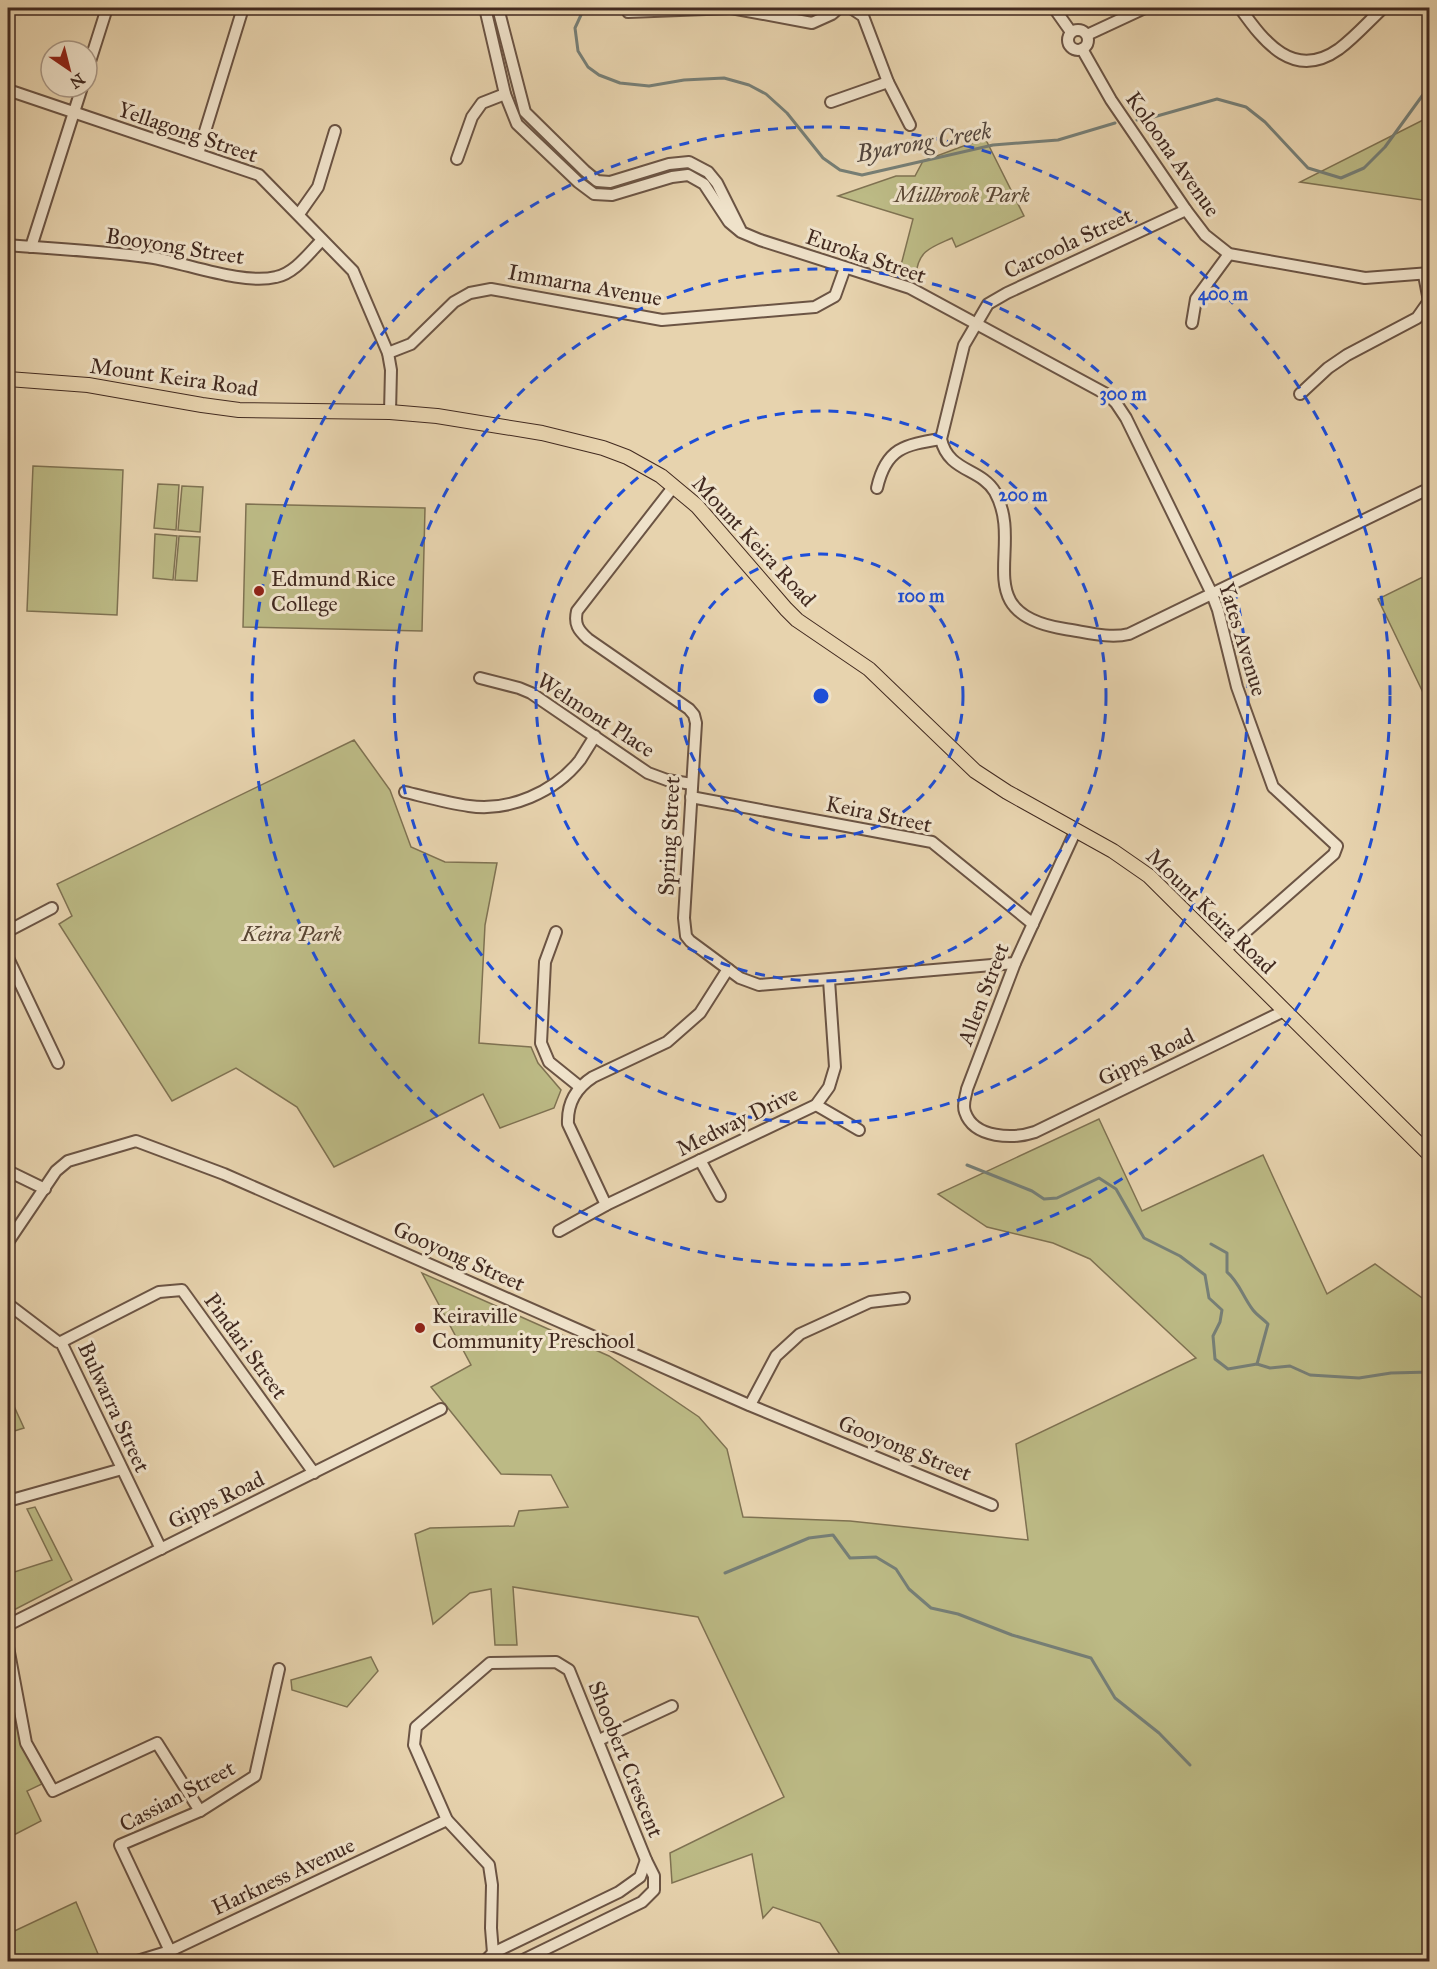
<svg xmlns="http://www.w3.org/2000/svg" width="1437" height="1969" font-family="'IM FELL Great Primer',serif">
	<style>
		.green { fill: #bcba85; stroke: #7f7252; stroke-width: 1.5 }
		.lines { fill: none; stroke-linecap: round; stroke-linejoin: round }
		.stream { stroke: #767f77; stroke-width: 3 }
		.minor-casing { stroke: #6b5444; stroke-width: 14 }
		.major-casing { stroke: #422a20; stroke-width: 16 }
		.minor { stroke: #efe2ca; stroke-width: 10 }
		.major { stroke: #e7d3ae; stroke-width: 14 }
		.ring { fill: none; stroke: #1d4ed8; stroke-width: 3; stroke-dasharray: 10 8 }
		.poi-dot { fill: #8f2418; stroke: #efe2ca; stroke-width: 2 }
		.labels { text-anchor: middle; dominant-baseline: central; stroke-width: 6; stroke-linejoin: round; paint-order: stroke }
		.street-label { font-size: 22px; fill: #422a20; stroke: #efe2ca }
		.park-label { font-size: 22px; font-style: italic; fill: #5a4734; stroke: #efe2ca }
		.poi-label { font-size: 22px; fill: #422a20; stroke: #efe2ca; text-anchor: start }
		.water-label { font-size: 24px; font-style: italic; fill: #53463d; stroke: #efe2ca }
		.centre { fill: #1d4ed8; stroke: #efe2ca; stroke-width: 3 }
		.ring-label { font-size: 18px; text-anchor: middle; font-weight: bold; fill: #1d4ed8; stroke: #efe2ca; stroke-width: 6; stroke-linejoin: round; paint-order: stroke }
	</style>
	<rect width="100%" height="100%" fill="#e7d3ae"/>
	<filter id="stains"><feTurbulence type="fractalNoise" baseFrequency=".00333" numOctaves="4"/><feColorMatrix values="0 0 0 0 .2 0 0 0 0 .09 0 0 0 0 .02 0 0 0 .5 -.17"/></filter>
	<radialGradient id="worn" r=".72"><stop offset=".6" stop-color="#630" stop-opacity="0"/><stop offset="1" stop-color="#630" stop-opacity=".3"/></radialGradient>
	<g class="green">
		<polygon points="1429,117 1429,201 1300,182"/>
		<path d="M 985,138 L 1024,216 L 956,247 L 952,238 C 932,247 918,250 916,275 L 900,269 L 913,219 L 838,196 L 896,176 L 915,176 L 923,161 Z"/>
		<polygon points="10,463 10,576 8,576 8,464"/>
		<polygon points="33,466 123,470 117,615 27,611"/>
		<polygon points="158,484 179,485 176,530 154,528"/>
		<polygon points="182,486 203,487 200,532 178,530"/>
		<polygon points="246,504 425,508 422,631 243,627"/>
		<polygon points="155,534 177,536 173,580 153,578"/>
		<polygon points="179,536 200,537 197,581 175,580"/>
		<polygon points="1429,574 1429,705 1378,599"/>
		<polygon points="354,740 390,790 411,847 445,862 497,863 485,925 479,1043 531,1047 538,1063 561,1090 554,1108 500,1128 483,1094 334,1167 297,1107 236,1068 172,1101 59,924 72,916 57,884"/>
		<polygon points="1099,1119 1142,1211 1263,1155 1327,1294 1375,1264 1429,1303 1429,1961 844,1961 820,1923 773,1907 763,1918 752,1854 672,1883 670,1853 784,1797 698,1617 513,1587 517,1645 495,1645 491,1589 470,1593 433,1624 415,1534 430,1528 514,1526 519,1511 568,1507 551,1475 501,1474 431,1387 471,1365 422,1273 609,1356 699,1417 727,1449 743,1517 850,1521 1028,1540 1016,1444 1196,1358 1090,1259 1053,1243 987,1227 938,1194"/>
		<polygon points="8,1393 24,1428 8,1433"/>
		<polygon points="35,1507 72,1580 8,1613 8,1574 52,1560 27,1509"/>
		<polygon points="371,1657 378,1671 347,1707 292,1690 291,1680"/>
		<polygon points="8,1663 9,1690 17,1727 42,1784 27,1791 41,1821 8,1838"/>
		<polygon points="76,1902 101,1961 8,1961 8,1934"/>
	</g>
	<g class="lines">
		<g class="stream">
			<polyline points="581,8 581,15 575,28 578,51 588,67 599,75 620,83 649,86 684,80 724,78 749,85 766,94 787,113 823,158 840,170 862,175 993,145 1058,140 1115,123"/>
			<polyline points="1137,120 1150,118 1217,99 1246,107 1265,122 1308,168 1341,178 1364,168 1385,147 1430,85"/>
			<polyline points="967,1165 1032,1191 1044,1199 1057,1198 1099,1178 1116,1189 1144,1238 1180,1256 1205,1275 1209,1298 1222,1310 1220,1322 1213,1336 1215,1359 1228,1369 1257,1364 1270,1368 1290,1366 1310,1375 1359,1378 1391,1373 1430,1372"/>
			<path d="M 1211,1244 L 1227,1253 L 1227,1272 C 1239,1282 1243,1297 1253,1310 C 1257,1315 1263,1319 1268,1324 L 1257,1364"/>
			<polyline points="725,1573 809,1538 833,1535 850,1558 876,1557 896,1569 909,1589 931,1608 958,1614 1012,1635 1091,1658 1115,1698 1159,1733 1190,1765"/>
		</g>
		<defs>
			<g id="minor">
				<polyline points="485,8 505,94 517,124 578,182 594,194 612,195 672,177 688,175 704,184 729,222 741,232 760,240 910,288 1108,395 1116,403 1126,418 1212,594 1218,610 1237,687 1273,787 1337,846 1334,854 1225,950"/>
				<polyline points="498,8 525,112 585,171 597,181 610,182 669,164 689,162 708,172 717,183 740,229"/>
				<polyline points="731,8 812,23 832,14 839,8"/>
				<polyline points="851,8 863,16 888,82 910,125"/>
				<polyline points="1054,8 1071,32"/>
				<path d="M 1240,8 C 1264,42 1294,81 1339,49 C 1355,37 1369,21 1383,8"/>
				<polyline points="628,12 732,8"/>
				<circle cx="1078" cy="40" r="10"/>
				<polyline points="1087,35 1145,8"/>
				<polyline points="1082,49 1111,100 1186,210 1205,235 1229,254 1365,278 1430,273"/>
				<polyline points="87,71 107,8"/>
				<polyline points="8,90 259,175 353,271 388,353 391,370 390,412"/>
				<polyline points="831,102 888,82"/>
				<polyline points="198,154 243,8"/>
				<polyline points="457,159 472,117 482,103 505,94"/>
				<path d="M 1186,210 L 1007,293 L 988,304 L 964,345 L 941,439 C 948,472 981,468 995,492 C 1026,548 965,613 1065,629 C 1086,632 1109,639 1129,634 L 1430,488"/>
				<polyline points="299,214 318,187 335,131"/>
				<path d="M 8,245 C 56,249 106,251 154,258 C 189,264 243,285 276,277 C 295,273 309,253 322,240"/>
				<polyline points="31,247 82,87"/>
				<polyline points="1192,323 1196,299 1229,254"/>
				<polyline points="388,353 411,344 454,302 470,293 491,289 662,320 815,307 835,296 845,268"/>
				<polyline points="1300,394 1328,368 1347,355 1417,318 1429,301 1424,275"/>
				<path d="M 674,486 L 577,611 C 574,624 578,630 588,639 L 689,709 L 694,715 L 696,723 L 684,918 L 686,936 L 690,941 L 740,978 L 759,985 L 1015,963"/>
				<path d="M 877,488 C 886,448 904,445 941,439"/>
				<polyline points="480,678 519,688 531,693 648,773 667,780 692,784"/>
				<path d="M 405,792 C 426,797 448,803 469,806 C 509,812 555,792 580,760 C 585,752 590,744 595,736"/>
				<polyline points="691,797 932,842 1033,924"/>
				<path d="M 1076,830 L 1015,963 L 967,1089 C 966,1096 962,1104 965,1112 C 974,1139 1014,1139 1035,1132 L 1284,1011"/>
				<polyline points="8,931 52,908"/>
				<polyline points="556,932 545,962 541,1043 549,1062 580,1087"/>
				<polyline points="8,958 58,1063"/>
				<polyline points="816,1105 859,1130"/>
				<polyline points="700,1160 720,1196"/>
				<polyline points="8,1171 45,1189"/>
				<path d="M 606,1205 L 568,1124 C 567,1103 576,1088 593,1077 L 667,1042 L 700,1013 L 728,969"/>
				<polyline points="559,1231 606,1205 816,1105 829,1087 835,1067 829,980"/>
				<polyline points="8,1242 56,1171 68,1161 136,1141 224,1174 749,1405 992,1505"/>
				<polyline points="8,1304 58,1342 61,1342 161,1549"/>
				<polyline points="61,1342 159,1292 182,1290 314,1473"/>
				<polyline points="750,1405 776,1356 800,1334 870,1302 904,1298"/>
				<polyline points="8,1501 122,1469"/>
				<polyline points="8,1625 441,1409"/>
				<polyline points="8,1647 26,1743 53,1791 157,1743 200,1811"/>
				<polyline points="599,1740 672,1706"/>
				<polyline points="170,1951 120,1845 200,1811 255,1776 279,1669"/>
				<polyline points="493,1953 491,1928 492,1885 489,1865 447,1820 414,1745 416,1727 490,1663 556,1662 569,1670 646,1860 654,1876 654,1890 642,1902 519,1962"/>
				<polyline points="134,1962 170,1951 447,1820"/>
				<polyline points="484,1962 493,1953 619,1892 640,1877 646,1860"/>
			</g>
			<polyline id="major" points="8,379 88,385 202,405 239,410 390,412 437,416 542,433 603,448 627,457 661,476 697,506 786,609 797,620 869,669 975,771 1007,792 1113,851 1149,876 1430,1155"/>
		</defs>
		<use href="#minor" class="minor-casing"/>
		<use href="#major" class="major-casing"/>
		<use href="#minor" class="minor"/>
		<use href="#major" class="major"/>
	</g>
	<g class="ring">
		<circle cx="821" cy="696" r="142"/>
		<circle cx="821" cy="696" r="285"/>
		<circle cx="821" cy="696" r="427"/>
		<circle cx="821" cy="696" r="569"/>
	</g>
	<g class="poi-dot">
		<circle cx="259" cy="591" r="6"/>
		<circle cx="420" cy="1328" r="6"/>
	</g>
	<g class="labels">
		<g class="street-label">
			<text transform="translate(188 132) rotate(19)">Yellagong Street</text>
			<text transform="translate(1173 154) rotate(55)">Koloona Avenue</text>
			<text transform="translate(1068 243) rotate(-25)">Carcoola Street</text>
			<text transform="translate(175 246) rotate(9)">Booyong Street</text>
			<text transform="translate(866 256) rotate(19)">Euroka Street</text>
			<text transform="translate(585 285) rotate(10)">Immarna Avenue</text>
			<text transform="translate(174 377) rotate(8)">Mount Keira Road</text>
			<text transform="translate(754 541) rotate(47)">Mount Keira Road</text>
			<text transform="translate(1243 639) rotate(73)">Yates Avenue</text>
			<text transform="translate(596 715) rotate(33)">Welmont Place</text>
			<text transform="translate(879 814) rotate(12)">Keira Street</text>
			<text transform="translate(669 836) rotate(-87)">Spring Street</text>
			<text transform="translate(1211 911) rotate(44)">Mount Keira Road</text>
			<text transform="translate(983 994) rotate(-69)">Allen Street</text>
			<text transform="translate(1146 1057) rotate(-26)">Gipps Road</text>
			<text transform="translate(737 1121) rotate(-26)">Medway Drive</text>
			<text transform="translate(459 1256) rotate(24)">Gooyong Street</text>
			<text transform="translate(246 1346) rotate(54)">Pindari Street</text>
			<text transform="translate(114 1407) rotate(65)">Bulwarra Street</text>
			<text transform="translate(905 1448) rotate(22)">Gooyong Street</text>
			<text transform="translate(216 1500) rotate(-26)">Gipps Road</text>
			<text transform="translate(626 1759) rotate(68)">Shoobert Crescent</text>
			<text transform="translate(177 1796) rotate(-28)">Cassian Street</text>
			<text transform="translate(283 1876) rotate(-25)">Harkness Avenue</text>
		</g>
		<g class="park-label">
			<text x="962" y="194">Millbrook Park</text>
			<text x="292" y="933">Keira Park</text>
		</g>
		<g class="poi-label">
			<text x="271" y="578">Edmund Rice<tspan x="271" dy="25">College</tspan></text>
			<text x="432" y="1315">Keiraville<tspan x="432" dy="25">Community Preschool</tspan></text>
		</g>
		<g class="water-label">
			<text transform="translate(924 142) rotate(-10)">Byarong Creek</text>
		</g>
	</g>
	<circle cx="821" cy="696" r="9" class="centre"/>
	<g class="ring-label">
		<text x="1223" y="300">400 m</text>
		<text x="1123" y="400">300 m</text>
		<text x="1023" y="501">200 m</text>
		<text x="921" y="602">100 m</text>
	</g>
	<rect width="1437" height="1969" fill="none" stroke="#e7d3ae" stroke-width="30"/>
	<rect x="9" y="9" width="1419" height="1951" fill="none" stroke="#422a20" stroke-width="3"/>
	<rect x="15" y="15" width="1407" height="1939" fill="none" stroke="#422a20" stroke-width="1.5"/>
	<g transform="translate(69 69) rotate(145)"><circle r="28" fill="#efe2ca" stroke="#aa9886" stroke-width="1.5"/>
	<path d="M0-4.5L10 22L0 15L-10 22Z" fill="#8f2418"/>
	<text y="-9" font-size="16" font-weight="bold" text-anchor="middle" fill="#422a20">N</text>
	</g>
	<rect width="100%" height="100%" filter="url(#stains)"/>
	<rect width="100%" height="100%" fill="url(#worn)"/>
</svg>
